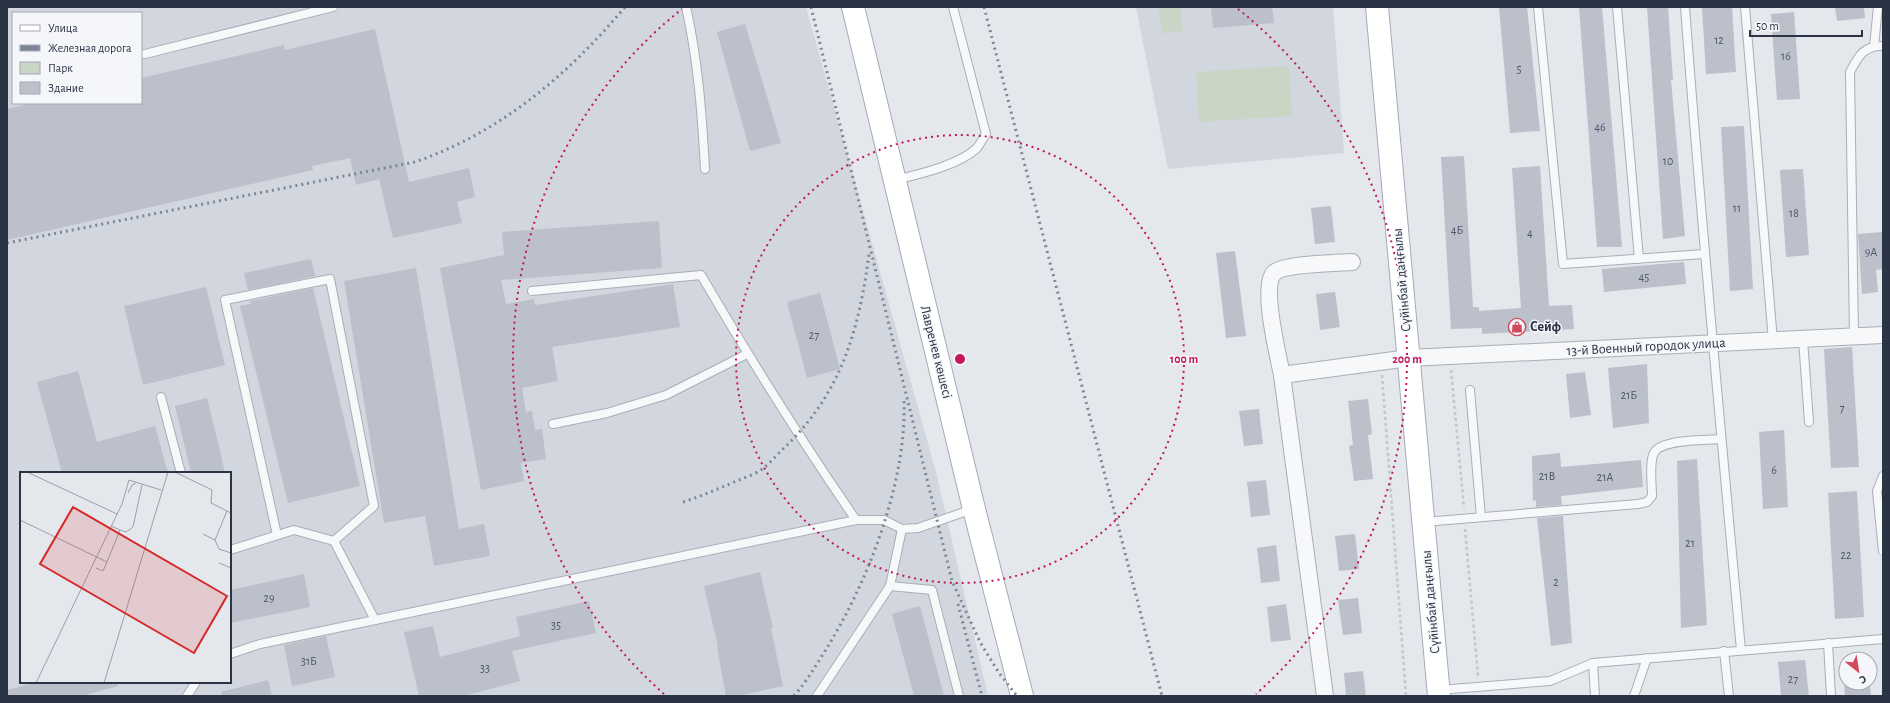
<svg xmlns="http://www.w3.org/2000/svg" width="1890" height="703" font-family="'Alegreya Sans',sans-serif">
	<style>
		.built { fill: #d2d6de; fill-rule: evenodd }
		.green { fill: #c9d6c5 }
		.building { fill: #bbc0ca }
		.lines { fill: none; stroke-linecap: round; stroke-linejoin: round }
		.service-casing { stroke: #a9aeb7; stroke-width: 10 }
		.minor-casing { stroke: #a9aeb7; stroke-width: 18 }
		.primary-casing { stroke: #a3abb8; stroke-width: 24 }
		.path { stroke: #c2c5cb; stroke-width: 2.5; stroke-dasharray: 3 3; stroke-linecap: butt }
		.service { stroke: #f7f8fa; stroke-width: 8 }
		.minor { stroke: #f7f8fa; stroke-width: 16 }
		.primary { stroke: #fff; stroke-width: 22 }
		.rail { stroke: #7d8696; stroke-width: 3; stroke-dasharray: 2 4; stroke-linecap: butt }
		.ring { fill: none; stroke: #c2185b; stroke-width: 2; stroke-dasharray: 2 4 }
		.labels { text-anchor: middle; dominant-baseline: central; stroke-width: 3; stroke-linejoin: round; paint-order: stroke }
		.number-label { font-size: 12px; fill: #4f5766 }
		.street-label { font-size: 14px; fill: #2b3445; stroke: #f4f6f9 }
		.poi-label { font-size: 14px; font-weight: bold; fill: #2b3445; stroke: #f4f6f9; text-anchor: start }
		.inset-road { fill: none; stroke: #9a9fa9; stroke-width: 1 }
		.view { fill: #d62828; fill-opacity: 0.15; stroke: #d62828; stroke-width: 2 }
		.inset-edge { fill: none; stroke: #2b3445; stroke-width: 2 }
		.centre { fill: #c2185b; stroke: #f4f6f9; stroke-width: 2 }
		.ring-label { font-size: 12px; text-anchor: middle; font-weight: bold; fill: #c2185b; stroke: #f4f6f9; stroke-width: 3; stroke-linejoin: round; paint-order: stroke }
	</style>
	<rect width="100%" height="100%" fill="#e4e7ec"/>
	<g class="built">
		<path d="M 7,7 L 806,7 L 936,472 L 988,696 L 7,696 ZM 13,13 L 141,13 L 141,103 L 13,103 ZM 21,473 L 230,473 L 230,682 L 21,682 Z"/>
		<polygon points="1136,7 1333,7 1344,153 1168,169"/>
	</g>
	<g class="green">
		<polygon points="1158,7 1180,7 1183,31 1163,34"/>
		<polygon points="1289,66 1292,116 1199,122 1196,72"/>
	</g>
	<g class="building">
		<polygon points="1211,7 1272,7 1274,23 1213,28"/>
		<polygon points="1499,7 1527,7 1540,131 1510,133"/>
		<polygon points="1579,7 1602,7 1622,247 1597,247"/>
		<polygon points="1647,7 1668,7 1673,80 1671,80 1685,236 1663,239"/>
		<polygon points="1702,7 1732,7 1736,72 1706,74"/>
		<polygon points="1835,7 1864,7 1865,18 1837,21"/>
		<polygon points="1794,12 1800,99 1777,100 1771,14"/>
		<polygon points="745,24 781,143 750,151 717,32"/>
		<polygon points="375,29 409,182 469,168 475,197 457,202 462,223 393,238 379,179 356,185 350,158 312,166 313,170 7,240 7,109 32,103 141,103 141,78 284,45 285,50"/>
		<polygon points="1744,126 1753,289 1730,291 1721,127"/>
		<polygon points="1464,156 1473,307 1479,307 1479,311 1521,308 1512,168 1540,166 1549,306 1572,305 1574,329 1482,334 1482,328 1451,329 1441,157"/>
		<polygon points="1803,169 1809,255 1786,257 1780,170"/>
		<polygon points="1331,206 1335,242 1315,244 1311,208"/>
		<polygon points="659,221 662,268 501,280 506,304 534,299 535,305 673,284 680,327 552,347 558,381 522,388 526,412 532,411 535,430 542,429 546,459 521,463 524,481 481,490 440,268 504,255 502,232"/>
		<polygon points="1883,232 1883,269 1876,270 1878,292 1862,294 1858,234"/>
		<polygon points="1235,251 1246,336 1226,338 1216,253"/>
		<polygon points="311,259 315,276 248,290 244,273"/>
		<polygon points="1684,262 1686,284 1604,292 1602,269"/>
		<polygon points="416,268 459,529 484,524 490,556 434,566 425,516 384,523 344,281"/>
		<polygon points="206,287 225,365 143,385 124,306"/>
		<polygon points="313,288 360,486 288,503 240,306 251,304 250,301"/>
		<polygon points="1335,292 1340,327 1320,330 1316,294"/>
		<polygon points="820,293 840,369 807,378 787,302"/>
		<polygon points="1852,347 1859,467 1831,468 1824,349"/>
		<polygon points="1647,364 1649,423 1613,428 1608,368"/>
		<polygon points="78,371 97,442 155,426 168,473 62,473 37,382"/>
		<polygon points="1585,372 1591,415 1570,418 1566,374"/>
		<polygon points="207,398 221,455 225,473 191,473 175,406"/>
		<polygon points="1368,399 1372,434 1368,435 1373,479 1354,481 1349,446 1353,445 1348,401"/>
		<polygon points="1259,409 1263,444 1244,446 1239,411"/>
		<polygon points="1784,430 1788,507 1763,509 1759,432"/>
		<polygon points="1560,453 1561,467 1641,460 1643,487 1561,496 1562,505 1536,507 1536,500 1533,501 1532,456"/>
		<polygon points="1697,459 1707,625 1681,628 1677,461"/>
		<polygon points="1266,480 1270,515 1251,517 1247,482"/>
		<polygon points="1857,491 1864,617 1835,619 1828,493"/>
		<polygon points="1563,516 1572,643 1551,646 1537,518"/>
		<polygon points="1355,534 1359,569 1339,571 1335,536"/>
		<polygon points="1276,545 1280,581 1261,583 1257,548"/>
		<polygon points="760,572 773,628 771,628 783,686 737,696 726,696 717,647 718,647 704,586"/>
		<polygon points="304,574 310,607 230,623 230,590"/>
		<polygon points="1358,598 1362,633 1343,635 1338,600"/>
		<polygon points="589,601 596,633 512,651 520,681 463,696 419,696 404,632 433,626 440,657 520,636 516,617"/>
		<polygon points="1286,604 1291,640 1271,642 1267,607"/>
		<polygon points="920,606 944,696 914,696 892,614"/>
		<polygon points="326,636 335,677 292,686 284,645"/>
		<polygon points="1805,660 1809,696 1781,696 1778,662"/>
		<polygon points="1363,671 1366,696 1346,696 1344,673"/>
		<polygon points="268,680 272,696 222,696 221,692"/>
		<polygon points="36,682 117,682 118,686 81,696 7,696 7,690"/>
		<polygon points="1844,683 1870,683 1871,696 1845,696"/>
	</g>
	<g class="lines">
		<defs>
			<g id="service">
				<path d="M 686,7 C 698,60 702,114 705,169"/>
				<polyline points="1538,7 1563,264 1704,254"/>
				<polyline points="1617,7 1639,259"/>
				<path d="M 1685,7 C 1701,221 1721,436 1741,650"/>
				<polyline points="1745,7 1773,341"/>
				<polyline points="1874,46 1878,7"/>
				<polyline points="145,54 333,7"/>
				<path d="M 895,180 C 920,174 959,165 977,148 C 980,144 983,138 986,134 L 953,7"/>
				<path d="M 532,291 L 701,275 C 750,359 801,440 856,520"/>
				<path d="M 1854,337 L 1850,72 C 1858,57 1864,45 1883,46"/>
				<polyline points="1803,340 1809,422"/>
				<polyline points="1470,390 1481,517"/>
				<polyline points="161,397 181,473"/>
				<polyline points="553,424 607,413 666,395 747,354"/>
				<polyline points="1883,476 1877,491 1883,551"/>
				<path d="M 1424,522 L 1638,504 L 1647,502 L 1652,496 C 1652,485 1649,462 1654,453 C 1661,439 1706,440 1721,439"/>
				<polyline points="277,535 225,300 330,279 374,506 334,541"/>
				<polyline points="230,550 294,530 334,541 375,620 856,520 884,520 902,529 918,528 973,509"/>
				<polyline points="890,586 932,590 959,696"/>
				<polyline points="1828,643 1831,696"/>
				<polyline points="1724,651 1729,696"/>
				<polyline points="230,654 260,644 375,620"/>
				<polyline points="1593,663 1595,696"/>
				<polyline points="1439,690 1550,681 1593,663 1883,639"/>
				<polyline points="187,696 196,682"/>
				<polyline points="817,696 890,586 902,529"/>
				<polyline points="1634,696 1647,658"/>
			</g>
			<g id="minor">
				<path d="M 1282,375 C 1278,355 1261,287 1274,273 C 1282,264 1337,263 1352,262"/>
				<polyline points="1325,696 1282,375 1409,358 1883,335"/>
			</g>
			<g id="primary">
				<polyline points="853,7 974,509 1022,696"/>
				<polyline points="1377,7 1439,696"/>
			</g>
		</defs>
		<use href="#service" class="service-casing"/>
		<use href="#minor" class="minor-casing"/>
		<use href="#primary" class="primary-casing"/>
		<g class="path">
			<polyline points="1451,370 1464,508"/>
			<polyline points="1382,375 1406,696"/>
			<polyline points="1465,529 1478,676"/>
		</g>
		<use href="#service" class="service"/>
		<use href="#minor" class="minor"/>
		<use href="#primary" class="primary"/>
		<g class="rail">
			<polyline points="811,7 952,581 980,642 999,673 1017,696"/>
			<polyline points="984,7 1162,696"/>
			<path d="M 7,243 L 415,162 C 501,132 567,76 625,7"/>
			<path d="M 683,502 C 702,496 720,488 739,480 C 746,477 755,474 761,470 C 769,464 776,456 783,449 C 841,394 859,331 869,254"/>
			<polyline points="958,604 982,696"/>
			<path d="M 794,696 C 806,682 815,667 825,651 C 868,582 907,482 904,400"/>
		</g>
	</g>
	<g class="ring">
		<circle cx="960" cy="359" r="224"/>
		<path d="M664 694A447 447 0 0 1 682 9M1238 9A447 447 0 0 1 1256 694"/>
	</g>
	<defs>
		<symbol id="shop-ring" viewBox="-11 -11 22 22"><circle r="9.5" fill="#f4f6f9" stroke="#d1495b" stroke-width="1.5"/><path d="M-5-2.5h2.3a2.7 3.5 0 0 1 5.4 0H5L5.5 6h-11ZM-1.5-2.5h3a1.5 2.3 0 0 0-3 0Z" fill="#d1495b"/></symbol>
	</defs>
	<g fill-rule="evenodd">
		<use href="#shop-ring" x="1507" y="317" width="20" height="20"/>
	</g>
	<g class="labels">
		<g class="number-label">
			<text x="1719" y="40">12</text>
			<text x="1786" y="56">16</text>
			<text x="1519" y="69">5</text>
			<text x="1600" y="127">46</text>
			<text x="1668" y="161">10</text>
			<text x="1737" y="208">11</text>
			<text x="1794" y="213">18</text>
			<text x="1457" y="230">4Б</text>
			<text x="1530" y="233">4</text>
			<text x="1871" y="252">9А</text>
			<text x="1644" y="277">45</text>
			<text x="814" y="335">27</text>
			<text x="1629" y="395">21Б</text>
			<text x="1842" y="408">7</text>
			<text x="1774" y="470">6</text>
			<text x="1547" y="476">21В</text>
			<text x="1605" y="477">21А</text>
			<text x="1690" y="543">21</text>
			<text x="1846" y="555">22</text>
			<text x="1556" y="582">2</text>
			<text x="269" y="598">29</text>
			<text x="556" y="625">35</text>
			<text x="309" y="661">31Б</text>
			<text x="485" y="668">33</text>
			<text x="1793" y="679">27</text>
		</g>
		<g class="street-label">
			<text transform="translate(1402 280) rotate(-95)">Сүйінбай даңғылы</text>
			<text transform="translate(1646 347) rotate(-3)">13-й Военный городок улица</text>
			<text transform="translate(936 352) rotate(76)">Лавренев көшесі</text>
			<text transform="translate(1431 602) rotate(-95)">Сүйінбай даңғылы</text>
		</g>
		<g class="poi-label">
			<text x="1530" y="327">Сейф</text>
		</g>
	</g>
	<g transform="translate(20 472)">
		<rect width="211" height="211" fill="#e4e7ec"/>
		<path class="inset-road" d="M 7,0 L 97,42M 155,0 L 192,18 L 191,31 L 211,41M 108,21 L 112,13 L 116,11M 0,48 L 87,90 L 100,58 L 91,54M 100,58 L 106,60 L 113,55 L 122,13M 183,62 L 195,68 L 199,77 L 211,81M 195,68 L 207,39M 199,91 L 211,96M 76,96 L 83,99 L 87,90M 16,211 L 102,32 L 109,8 L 141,18M 84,211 L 148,0"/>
		<path class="view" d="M 53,35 L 207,124 L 174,181 L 20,92 Z"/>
		<rect width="211" height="211" class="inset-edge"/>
	</g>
	<circle cx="960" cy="359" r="6" class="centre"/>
	<g class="ring-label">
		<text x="1184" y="363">100 m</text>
		<text x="1407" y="363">200 m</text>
	</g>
	<rect width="1890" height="703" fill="none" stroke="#2b3445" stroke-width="16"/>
	<rect x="12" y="12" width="130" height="92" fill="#f4f6f9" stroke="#a4a8b1"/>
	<rect x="20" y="25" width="20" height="6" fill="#ffffff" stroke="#a4a8b1"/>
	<text x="48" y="32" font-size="12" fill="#2b3445">Улица</text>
	<rect x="20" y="45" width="20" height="6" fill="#7d8696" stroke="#a4a8b1"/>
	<text x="48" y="52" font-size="12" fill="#2b3445">Железная дорога</text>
	<rect x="20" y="62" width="20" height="12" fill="#c9d6c5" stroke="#a4a8b1"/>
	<text x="48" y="72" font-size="12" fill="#2b3445">Парк</text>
	<rect x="20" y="82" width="20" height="12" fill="#bbc0ca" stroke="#a4a8b1"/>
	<text x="48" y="92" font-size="12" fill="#2b3445">Здание</text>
	<g transform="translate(1858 671) rotate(150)"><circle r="19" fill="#f4f6f9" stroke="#a4a8b1"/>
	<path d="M0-3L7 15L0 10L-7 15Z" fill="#d1495b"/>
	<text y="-6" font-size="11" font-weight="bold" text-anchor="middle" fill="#2b3445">С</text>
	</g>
	<path d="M1750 30v6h112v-6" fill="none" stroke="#2b3445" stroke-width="2"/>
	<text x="1756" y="30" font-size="12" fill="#2b3445" stroke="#f4f6f9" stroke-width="3" paint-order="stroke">50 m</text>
</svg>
